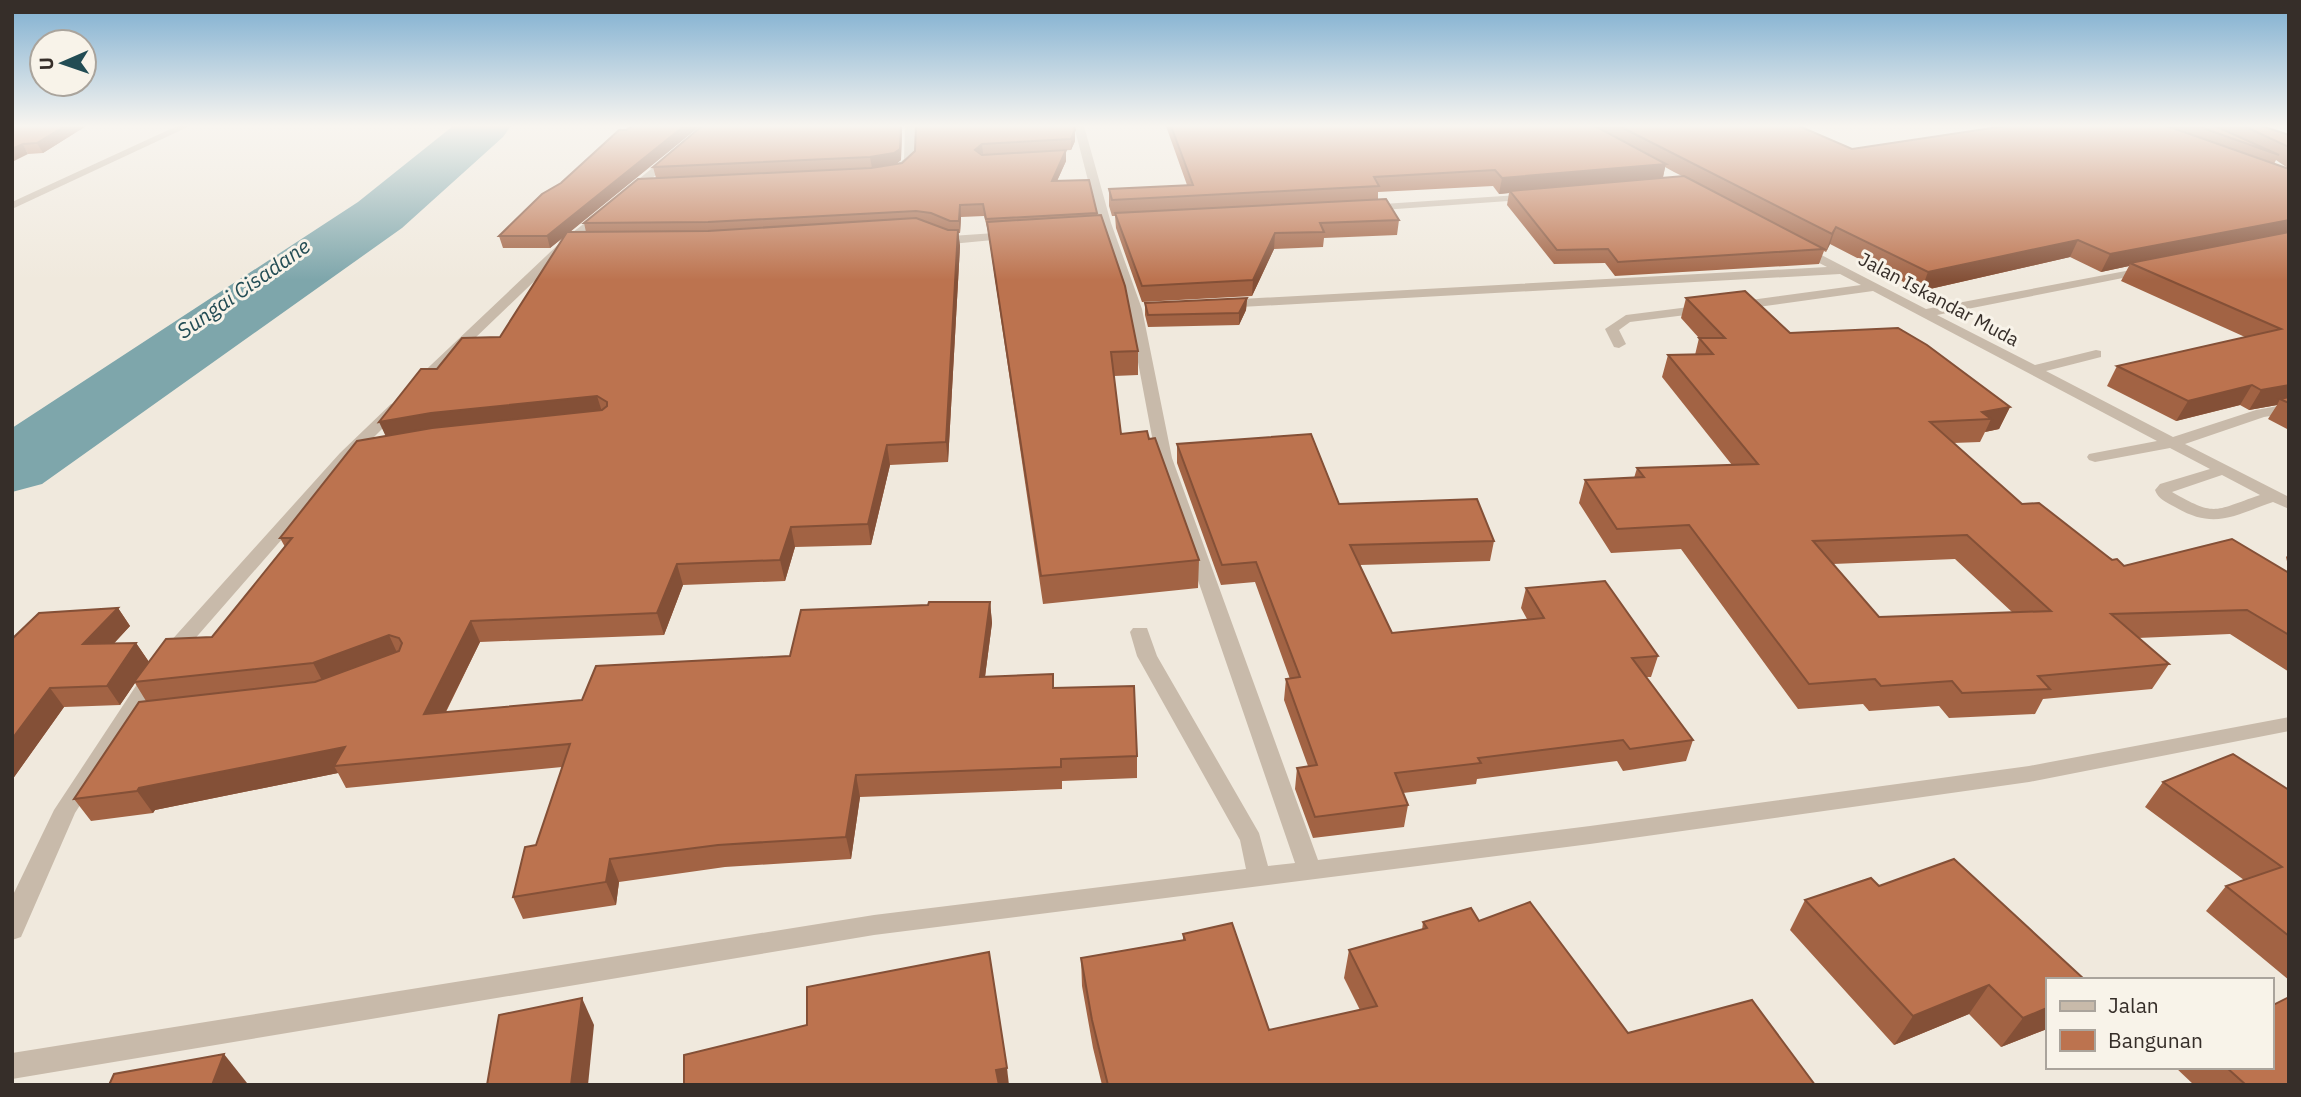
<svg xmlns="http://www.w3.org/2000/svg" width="2301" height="1097" font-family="'IBM Plex Sans',sans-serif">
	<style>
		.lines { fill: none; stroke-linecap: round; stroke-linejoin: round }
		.river { fill: #7ea6ab; fill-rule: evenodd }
		.minor { fill: #c8baaa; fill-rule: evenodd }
		.wall { fill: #a26344; fill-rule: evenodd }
		.shaded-wall { fill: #845037 }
		.building { fill: #bc734f; stroke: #845037; stroke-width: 2; fill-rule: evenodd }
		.labels { text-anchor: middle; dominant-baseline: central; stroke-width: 6; stroke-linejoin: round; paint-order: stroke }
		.far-street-label { font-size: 19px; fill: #362e29; stroke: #f8f3e9 }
		.far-water-label { font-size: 21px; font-style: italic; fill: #224c54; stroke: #f8f3e9 }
	</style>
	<rect width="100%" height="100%" fill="#f0e9dd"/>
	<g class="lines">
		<polygon class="river" points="453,126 511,126 503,137 402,228 42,484 12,492 12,428 358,202"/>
		<g class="minor">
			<polygon points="177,126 190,126 12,209 12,202"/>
			<polygon points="905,126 915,126 915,153 905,171 890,173 890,169 904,159"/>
			<polygon points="1074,126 1084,126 1111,223 1142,309 1172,458 1318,860 1590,826 2029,766 2289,717 2289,731 2029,782 1590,844 874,935 12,1079 12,1053 874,915 1246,869 1240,840 1137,656 1130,632 1133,628 1147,628 1157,656 1259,833 1268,866 1295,863 1156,458 1128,309 1099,223"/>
			<polygon points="667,156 676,158 631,196 623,196 623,192"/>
			<polygon points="1532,194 1536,195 1536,199 1368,211 1362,208 1368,205"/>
			<polygon points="599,212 609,214 572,245 423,388 413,388 411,385 413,382 564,239"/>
			<polygon points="1010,232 1014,234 1014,238 951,244 931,237 937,233 951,236"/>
			<path d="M 1802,245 L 1926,309 L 2152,266 L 2152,272 L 2148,273 L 1937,315 L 2035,365 L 2096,350 L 2101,351 L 2101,357 L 2046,371 L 2173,437 L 2256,410 L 2289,404 L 2289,413 L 2264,417 L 2185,444 L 2289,497 L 2289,509 L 2273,502 C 2233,516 2214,530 2175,507 C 2166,502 2158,499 2155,490 L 2160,484 L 2210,469 L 2170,448 L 2095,462 L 2089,460 L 2087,457 L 2089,454 L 2157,441 L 1873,291 L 1736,310 L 1730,306 L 1736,302 L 1861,285 L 1840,274 L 1223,308 L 1217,304 L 1223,300 L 1827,267 L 1798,252 L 1798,246 ZM 2222,475 L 2260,495 C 2213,511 2216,517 2172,492 Z"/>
			<polygon points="1705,305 1710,306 1710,312 1630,322 1619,330 1626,344 1619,348 1614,347 1605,329 1626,315"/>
			<polygon points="396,403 403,407 401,410 352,459 165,673 75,813 21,937 12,940 12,897 54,810 151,663 340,453 391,404"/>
		</g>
	</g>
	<g class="wall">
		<polygon points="12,126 86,126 43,153 28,154"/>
		<polygon points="632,126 700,126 570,232 586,232 584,223 656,178 653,167 702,126 902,126 901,160 895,165 902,163 915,151 1074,126 1075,141 1071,150 983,155 1066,150 1066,161 1057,181 1097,213 1138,351 1138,375 1114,376 1121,434 1149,439 1199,560 1198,588 1043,604 988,231 984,216 961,217 960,233 958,233 960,246 948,462 890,465 871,545 795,547 785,581 683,585 664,635 480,642 446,712 582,700 790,656 990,602 992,623 985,677 1053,674 1054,688 1137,756 1137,778 1062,781 1062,789 860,797 851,859 725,867 619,882 616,905 523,919 513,897 536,845 562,767 346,788 338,773 155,810 153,813 91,821 74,799 146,701 135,683 120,705 64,707 12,780 12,639 118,608 130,626 114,643 136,643 149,662 212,637 285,547 280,538 385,436 437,369 500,337 564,237 550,248 503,248 499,236 561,183"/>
		<path d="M 1166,126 L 1799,126 L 1852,149 L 2005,126 L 2262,126 L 2289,135 L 2289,169 L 2276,160 L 2274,164 L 2289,169 L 2289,430 L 2268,419 L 2277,405 L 2249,410 L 2240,405 L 2176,421 L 2107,386 L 2117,366 L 2245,337 L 2121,281 L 2129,266 L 2101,272 L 2070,257 L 1921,291 L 1830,244 L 1826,252 L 1824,251 L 1819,264 L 1615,276 L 1605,263 L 1554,264 L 1507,205 L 1509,193 L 1499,194 L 1493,186 L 1378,192 L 1378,199 L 1399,220 L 1397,235 L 1324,238 L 1323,247 L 1274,249 L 1252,296 L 1142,302 L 1116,228 L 1115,216 L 1112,216 L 1109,206 L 1109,189 L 1187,185 ZM 1665,167 L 1674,172 L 1682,176 L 1663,178 Z"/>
		<polygon points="1247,298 1246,310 1239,325 1148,327 1145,315 1145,303"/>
		<path d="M 1686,298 L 2010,407 L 1999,429 L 1985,432 L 1980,442 L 1953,443 L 2022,504 L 2124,566 L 2289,573 L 2289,672 L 2230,634 L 2138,638 L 2169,664 L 2152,689 L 2043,699 L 2035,714 L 1949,718 L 1939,706 L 1869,711 L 1863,704 L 1798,709 L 1681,549 L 1611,553 L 1579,503 L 1585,480 L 1634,478 L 1637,468 L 1732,465 L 1662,377 L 1668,355 L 1695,355 L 1699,338 L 1681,318 ZM 1955,559 L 2012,612 L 1879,617 L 1833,564 Z"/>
		<polygon points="1177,444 1339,504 1494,541 1490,561 1360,565 1392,633 1527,619 1521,608 1526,588 1658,656 1651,677 1646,677 1693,740 1686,761 1623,771 1617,761 1477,779 1476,784 1403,793 1408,805 1404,827 1313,838 1295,789 1297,768 1308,766 1284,700 1286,679 1290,679 1255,582 1221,585 1177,463"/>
		<polygon points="2289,554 2289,570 2286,557"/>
		<polygon points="2163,782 2289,790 2289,980 2206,911 2226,886 2244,880 2145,807"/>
		<polygon points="1879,886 2047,980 2047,1029 2001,1047 1969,1014 1894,1045 1790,930 1805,900"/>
		<polygon points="1479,921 1628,1033 1815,1085 1102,1085 1093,1048 1082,986 1081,958 1183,940 1183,934 1269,1030 1360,1010 1344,978 1349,950 1422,930 1423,922"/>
		<polygon points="2175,1067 2271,1067 2289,1085 2194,1085"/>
	</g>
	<g class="shaded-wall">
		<polygon points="65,126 86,126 43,153 37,143"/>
		<polygon points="684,126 700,126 550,248 547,236"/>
		<polygon points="901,126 902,126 901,160 895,165 872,168 870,157"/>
		<polygon points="1075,130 1075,141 1071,150 1071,139"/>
		<polygon points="23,144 28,154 12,162 12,149"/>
		<polygon points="982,144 983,154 975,150"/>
		<polygon points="1066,150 1066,161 1052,192 1052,181"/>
		<polygon points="1666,164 1662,180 1510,191 1509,193 1499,194 1502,178"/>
		<polygon points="960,205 961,217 960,233 959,221"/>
		<polygon points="2289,220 2288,235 2130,263 2129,266 2101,272 2110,254"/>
		<polygon points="1836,227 1830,244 1826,252 1832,234"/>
		<polygon points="958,230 960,246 948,462 946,442"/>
		<polygon points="1275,233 1274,249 1252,296 1253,280"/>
		<polygon points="2078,240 2070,257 1921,291 1928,272"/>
		<polygon points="1247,298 1246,310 1239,325 1239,313"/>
		<polygon points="2252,385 2240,405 2176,421 2188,401"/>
		<polygon points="2289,385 2289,402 2280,399 2277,405 2249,410 2261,390"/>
		<polygon points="597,396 603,415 388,441 379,422 431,413"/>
		<polygon points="2010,407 1999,429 1985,432 1991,419 1982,412"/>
		<polygon points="887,445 890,465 871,545 868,524"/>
		<polygon points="791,527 795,547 785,581 780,560"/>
		<polygon points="677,564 683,585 664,635 657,613"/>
		<polygon points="990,602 992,623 982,699 980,677"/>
		<polygon points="118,608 130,626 96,663 83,644"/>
		<polygon points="471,621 480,642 434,735 424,714"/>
		<polygon points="389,635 399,657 324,684 313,663"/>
		<polygon points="136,643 149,662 134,682 135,683 120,705 107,686"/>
		<polygon points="50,688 64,707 12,780 12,739"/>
		<polygon points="345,747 334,766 338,773 155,810 153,813 137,791 139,788"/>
		<polygon points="856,775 860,797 851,859 846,837"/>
		<polygon points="610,859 619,882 616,905 606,882"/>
		<polygon points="1989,985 1969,1014 1894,1045 1913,1016"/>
		<polygon points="582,998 594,1025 588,1085 571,1085"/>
		<polygon points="2047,1008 2047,1029 2001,1047 2023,1018"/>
		<polygon points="224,1054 247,1083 246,1085 212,1085"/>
		<polygon points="1007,1068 1009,1085 998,1085 996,1070"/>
	</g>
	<g class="building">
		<polygon points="12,126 65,126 37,143 23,144 12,149"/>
		<polygon points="632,126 684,126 547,236 499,236 542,194 561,183 619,130 626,130"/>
		<polygon points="702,126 901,126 900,149 894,153 870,157 653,167"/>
		<polygon points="916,126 1074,126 1075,130 1071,139 982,144 975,150 982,155 1066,150 1052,181 1089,180 1097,213 986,219 983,204 960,205 959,221 950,221 931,213 916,211 708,222 584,223 638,179 871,168 902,163 915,151"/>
		<polygon points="1171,126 1595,126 1666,164 1502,178 1495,170 1374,177 1379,186 1112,200 1109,189 1193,185"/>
		<polygon points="1619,126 1799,126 1852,149 2005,126 2167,126 2289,169 2289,220 2110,254 2078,240 1928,272 1836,227 1832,234"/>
		<polygon points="2197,126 2215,126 2279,155"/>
		<polygon points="2244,126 2262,126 2289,135 2289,147"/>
		<polygon points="1684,176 1824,249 1618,262 1608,249 1557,250 1510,191"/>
		<polygon points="1386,199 1399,220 1320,223 1324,232 1275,233 1253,280 1142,286 1115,213"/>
		<polygon points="1101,215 1125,286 1138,351 1111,352 1121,434 1147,431 1149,439 1155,438 1199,560 1041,576 987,222"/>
		<polygon points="916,218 948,230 958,230 946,442 887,445 868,524 791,527 780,560 677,564 657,613 471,621 424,714 582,700 596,666 790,656 801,610 928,605 929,602 990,602 980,677 1053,674 1053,688 1134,686 1137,756 1061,759 1061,767 856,775 846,837 718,845 610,859 606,882 513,897 525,847 536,845 570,744 334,766 345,747 139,788 137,791 74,799 139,702 315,682 399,651 402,643 399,638 389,635 313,663 134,682 166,639 212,637 292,538 280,538 357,441 432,428 602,410 607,406 607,402 597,396 431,413 379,422 421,369 437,369 462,338 500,337 567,232 708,231"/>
		<polygon points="2289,232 2289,385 2261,390 2252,385 2188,401 2117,366 2281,329 2130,263"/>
		<path d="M 1745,291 L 1790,333 L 1898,328 L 1927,345 L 2010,407 L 1982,412 L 1991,419 L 1930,422 L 2022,504 L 2039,503 L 2112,560 L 2117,559 L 2124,566 L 2232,539 L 2289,573 L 2289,635 L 2247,610 L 2111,614 L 2169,664 L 2038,676 L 2050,689 L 1962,693 L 1952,681 L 1881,686 L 1875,679 L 1809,684 L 1689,525 L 1617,529 L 1585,480 L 1644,477 L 1637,468 L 1758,464 L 1668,355 L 1713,354 L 1699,338 L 1725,338 L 1686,298 ZM 1967,535 L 2051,611 L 1879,617 L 1813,541 Z"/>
		<polygon points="1247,298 1239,313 1148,315 1145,303"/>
		<polygon points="2289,397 2289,403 2280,399"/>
		<polygon points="1311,434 1339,504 1477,499 1494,541 1350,545 1392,633 1544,618 1526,588 1605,581 1658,656 1632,658 1693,740 1630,749 1623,740 1478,758 1481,763 1395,773 1408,805 1315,817 1297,768 1317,765 1286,679 1300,677 1256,562 1222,565 1177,444"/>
		<polygon points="118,608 83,644 136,643 107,686 50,688 12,739 12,639 39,613"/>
		<polygon points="2233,754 2289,790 2289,936 2226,886 2282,867 2163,782"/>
		<polygon points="1954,859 2085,980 2047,980 2047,1008 2023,1018 1989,985 1913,1016 1805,900 1871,878 1879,886"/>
		<polygon points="1530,902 1628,1033 1752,1000 1815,1085 1108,1085 1092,1020 1081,958 1185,940 1183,934 1232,923 1269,1030 1377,1006 1349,950 1427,928 1423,922 1471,908 1479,921"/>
		<polygon points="989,952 1007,1068 996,1070 999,1085 684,1085 684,1055 807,1025 807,987"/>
		<polygon points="2289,997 2289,1085 2246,1085 2226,1067 2271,1067 2271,1006"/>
		<polygon points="582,998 571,1085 487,1085 499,1015"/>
		<polygon points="224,1054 212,1085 109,1085 114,1074"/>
	</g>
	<linearGradient id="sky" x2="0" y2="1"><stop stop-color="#7daed0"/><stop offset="0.45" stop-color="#f8f5f0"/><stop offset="1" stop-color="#f8f5f0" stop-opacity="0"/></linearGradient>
	<rect width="2301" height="280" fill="url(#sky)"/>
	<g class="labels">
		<g class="far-street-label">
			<text transform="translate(1939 299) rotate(28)">Jalan Iskandar Muda</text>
		</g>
		<g class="far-water-label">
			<text transform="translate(243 288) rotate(-35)">Sungai Cisadane</text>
		</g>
	</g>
	<rect width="2301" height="1097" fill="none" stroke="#362e29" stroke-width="28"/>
	<rect x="2046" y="978" width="228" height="91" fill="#f8f3e9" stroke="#aaa49c" stroke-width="2"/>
	<rect x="2060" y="1001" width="35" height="10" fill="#c8baaa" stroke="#aaa49c" stroke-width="2"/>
	<text x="2108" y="1013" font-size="21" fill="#362e29">Jalan</text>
	<rect x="2060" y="1030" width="35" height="21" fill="#bc734f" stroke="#aaa49c" stroke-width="2"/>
	<text x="2108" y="1048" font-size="21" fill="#362e29">Bangunan</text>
	<g transform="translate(63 63) rotate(268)"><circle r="33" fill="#f8f3e9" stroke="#aaa49c" stroke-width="2"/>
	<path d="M0-5L12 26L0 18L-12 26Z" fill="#224c54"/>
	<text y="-10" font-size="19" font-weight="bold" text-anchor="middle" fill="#362e29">U</text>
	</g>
</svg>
